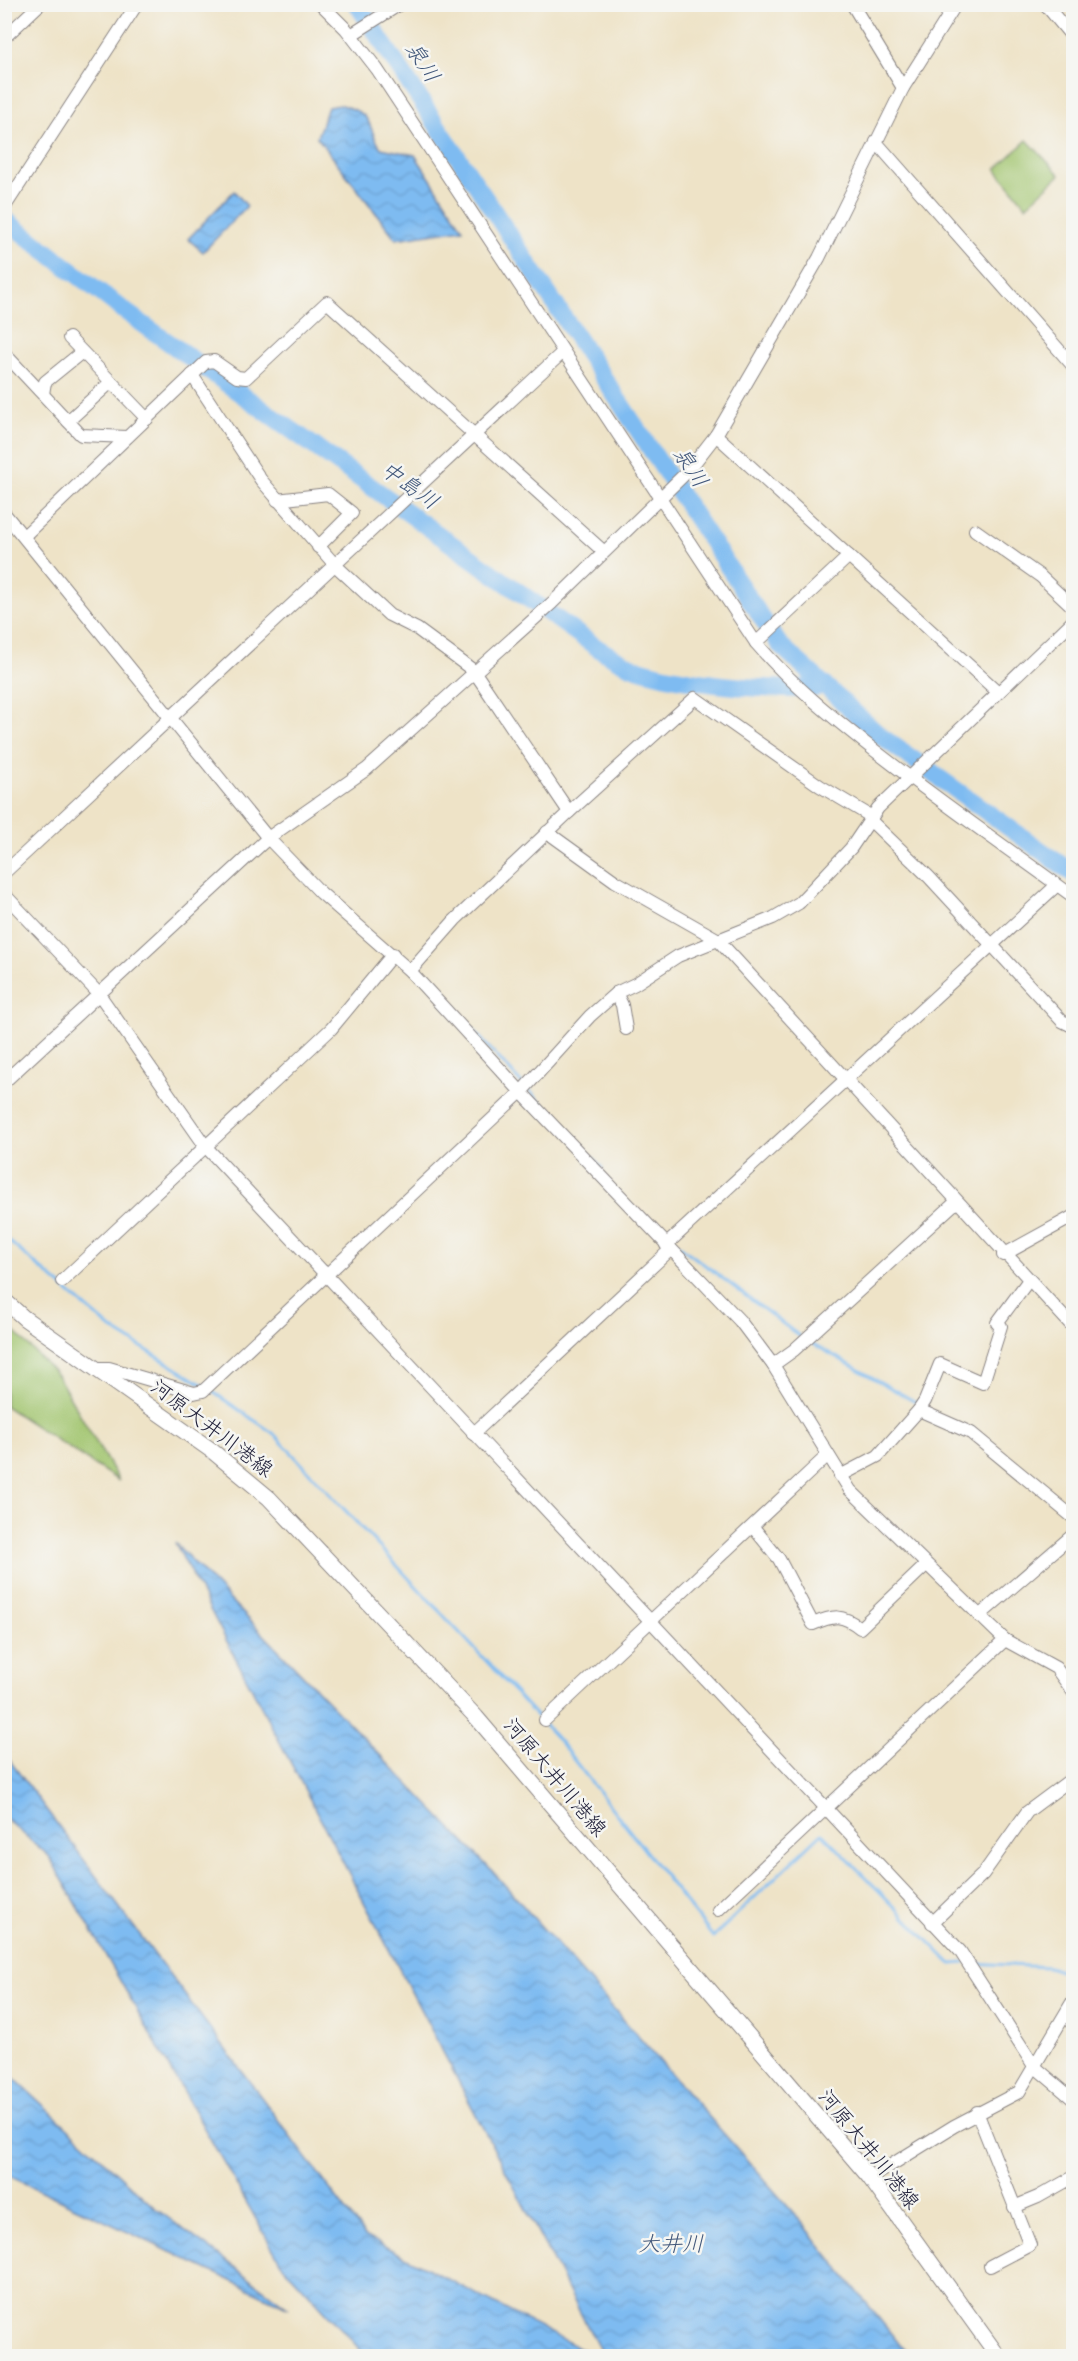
<svg xmlns="http://www.w3.org/2000/svg" width="1078" height="2361" font-family="'Shantell Sans','Klee One',sans-serif">
	<style>
		.green { fill: #a0c46d; stroke: #617354; stroke-width: 1.5 }
		.water { fill: url(#water-waves); stroke: #506e96; stroke-width: 1.5 }
		.lines { fill: none; stroke-linecap: round; stroke-linejoin: round }
		.stream { stroke: #7ebbf1; stroke-width: 3 }
		.river { stroke: #7ebbf1; stroke-width: 18 }
		.minor-casing { stroke: #888281; stroke-width: 14 }
		.major-casing { stroke: #888281; stroke-width: 17 }
		.minor { stroke: #fff; stroke-width: 12 }
		.major { stroke: #fff; stroke-width: 15 }
		.labels { text-anchor: middle; dominant-baseline: central; stroke-width: 5; stroke-linejoin: round; paint-order: stroke }
		.street-label { font-size: 21px; fill: #22223b; stroke: #f6f6f2 }
		.water-label { font-size: 22px; font-style: italic; fill: #42587b; stroke: #f6f6f2 }
	</style>
	<defs>
		<pattern id="water-waves" width="16" height="10" patternUnits="userSpaceOnUse" patternTransform="scale(1.5)"><rect width="16" height="10" fill="#7ebbf1"/><path d="M0 5q4-4 8 0t8 0" fill="none" stroke="#6da0d0"/></pattern>
	</defs>
	<rect width="100%" height="100%" fill="#f6f6f2"/>
	<filter id="ink" filterUnits="userSpaceOnUse"><feTurbulence type="fractalNoise" baseFrequency=".0167" numOctaves="2"/><feDisplacementMap in="SourceGraphic" scale="12" xChannelSelector="R" yChannelSelector="G"/><feConvolveMatrix kernelMatrix="1 2 1 2 8 2 1 2 1" color-interpolation-filters="sRGB"/></filter>
	<filter id="wash" filterUnits="userSpaceOnUse"><feTurbulence type="fractalNoise" baseFrequency=".008" numOctaves="4" result="noise"/><feDisplacementMap in="SourceGraphic" scale="24" xChannelSelector="R" yChannelSelector="G"/><feGaussianBlur stdDeviation="1.35" result="paint"/><feColorMatrix in="noise" values="0 0 0 0 0 0 0 0 0 0 0 0 0 0 0 0 0 1.4 0 .05"/><feComposite in="paint" operator="in"/></filter>
	<g filter="url(#wash)">
		<rect width="100%" height="100%" fill="#eee3c7"/>
		<g class="green">
			<polygon points="1027,140 1060,175 1026,206 996,169"/>
			<polygon points="5,1322 57,1375 119,1481 5,1406"/>
		</g>
		<g class="water">
			<path d="M 341,105 C 377,115 365,125 381,148 L 415,155 L 463,229 L 396,239 L 317,137 L 328,107 Z"/>
			<polygon points="234,191 247,206 203,252 188,239"/>
			<polygon points="175,1543 496,1875 805,2226 909,2356 603,2356"/>
			<polygon points="4,1753 365,2236 595,2356 366,2356 281,2263 49,1856 5,1818"/>
			<polygon points="5,2070 155,2208 289,2308 5,2174"/>
		</g>
		<g class="lines">
			<g class="stream">
				<polyline points="419,971 523,1085"/>
				<polyline points="528,1089 602,1168"/>
				<polyline points="4,1237 109,1327 205,1386"/>
				<polyline points="673,1241 802,1338"/>
				<polyline points="808,1341 919,1404"/>
				<polyline points="210,1390 273,1433 501,1677 559,1741 713,1937 822,1833 951,1964 965,1963"/>
				<polyline points="972,1963 1048,1967 1074,1975"/>
			</g>
			<g class="river">
				<polyline points="357,4 779,644 879,735 1074,874"/>
				<path d="M 4,219 L 126,312 L 599,649 C 611,656 623,664 636,668 C 687,684 763,691 815,688"/>
			</g>
		</g>
	</g>
	<g filter="url(#ink)">
		<g class="lines">
			<defs>
				<g id="minor">
					<path d="M 321,4 L 346,29 L 377,69 L 756,643 C 791,684 832,717 874,750 C 939,801 1007,848 1074,897"/>
					<polyline points="852,4 903,88"/>
					<polyline points="1045,4 1074,39"/>
					<polyline points="351,35 400,4"/>
					<polyline points="4,38 40,4"/>
					<polyline points="876,142 1074,367"/>
					<polyline points="4,208 137,4"/>
					<polyline points="69,338 147,419"/>
					<polyline points="4,353 81,435 127,437"/>
					<polyline points="192,375 261,480 335,565 389,615 417,629 474,671 569,812 455,920 410,971"/>
					<polyline points="43,394 45,382 82,352"/>
					<polyline points="68,421 111,382"/>
					<polyline points="716,435 998,692"/>
					<polyline points="277,500 328,494 352,513 318,547"/>
					<polyline points="4,513 268,838 321,893 410,971 521,1092 740,1321 773,1365 850,1490 1005,1640 1056,1668 1074,1693"/>
					<polyline points="975,530 1040,576 1074,608"/>
					<polyline points="24,536 206,362 214,361 237,377 246,378 327,302 603,551"/>
					<polyline points="756,643 849,556"/>
					<polyline points="569,812 695,698 820,786 872,817"/>
					<polyline points="870,820 929,877 1062,1021 1074,1027"/>
					<polyline points="547,832 615,881 717,939 1074,1328"/>
					<polyline points="4,873 563,352"/>
					<polyline points="4,894 99,994 206,1147 960,1951 1034,2066 1074,2100"/>
					<polyline points="616,993 622,1005 626,1029"/>
					<polyline points="4,1082 268,838 367,769 552,603 688,471 716,435 819,258 903,88 956,4"/>
					<polyline points="666,1245 1057,885"/>
					<polyline points="1003,1255 1074,1216"/>
					<polyline points="62,1281 331,1029 393,954"/>
					<polyline points="773,1365 794,1350 956,1202"/>
					<polyline points="95,1368 109,1368 194,1393 203,1391 521,1092 590,1016 616,993 635,984 678,956 773,918 799,903 851,848 878,808 1074,620"/>
					<polyline points="919,1410 925,1401 940,1364 983,1383 1001,1326 997,1323 1028,1281"/>
					<polyline points="473,1434 671,1249"/>
					<polyline points="840,1476 878,1456 919,1410 971,1433 1074,1518"/>
					<path d="M 753,1527 L 779,1559 L 813,1624 C 834,1615 842,1614 860,1628 L 926,1565"/>
					<polyline points="979,1616 1074,1534"/>
					<polyline points="545,1720 828,1455"/>
					<polyline points="718,1910 1005,1640"/>
					<polyline points="932,1923 983,1874 1027,1812 1074,1777"/>
					<polyline points="977,2112 1030,2245 990,2266"/>
					<polyline points="870,2178 954,2126 1019,2092 1074,1999"/>
					<polyline points="1014,2207 1038,2197 1070,2179 1074,2181"/>
				</g>
				<polyline id="major" points="4,1300 24,1318 211,1450 269,1498 476,1717 870,2178 998,2356"/>
			</defs>
			<use href="#minor" class="minor-casing"/>
			<use href="#major" class="major-casing"/>
			<use href="#minor" class="minor"/>
			<use href="#major" class="major"/>
		</g>
	</g>
	<g class="labels">
		<g class="street-label">
			<text transform="translate(212 1428) rotate(37)">河原大井川港線</text>
			<text transform="translate(555 1777) rotate(50)">河原大井川港線</text>
			<text transform="translate(869 2149) rotate(51)">河原大井川港線</text>
		</g>
		<g class="water-label">
			<text transform="translate(423 62) rotate(57)">泉川</text>
			<text transform="translate(691 467) rotate(57)">泉川</text>
			<text transform="translate(410 485) rotate(36)">中島川</text>
			<text x="671" y="2243">大井川</text>
		</g>
	</g>
	<rect width="1078" height="2361" fill="none" stroke="#f6f6f2" stroke-width="24"/>
</svg>
